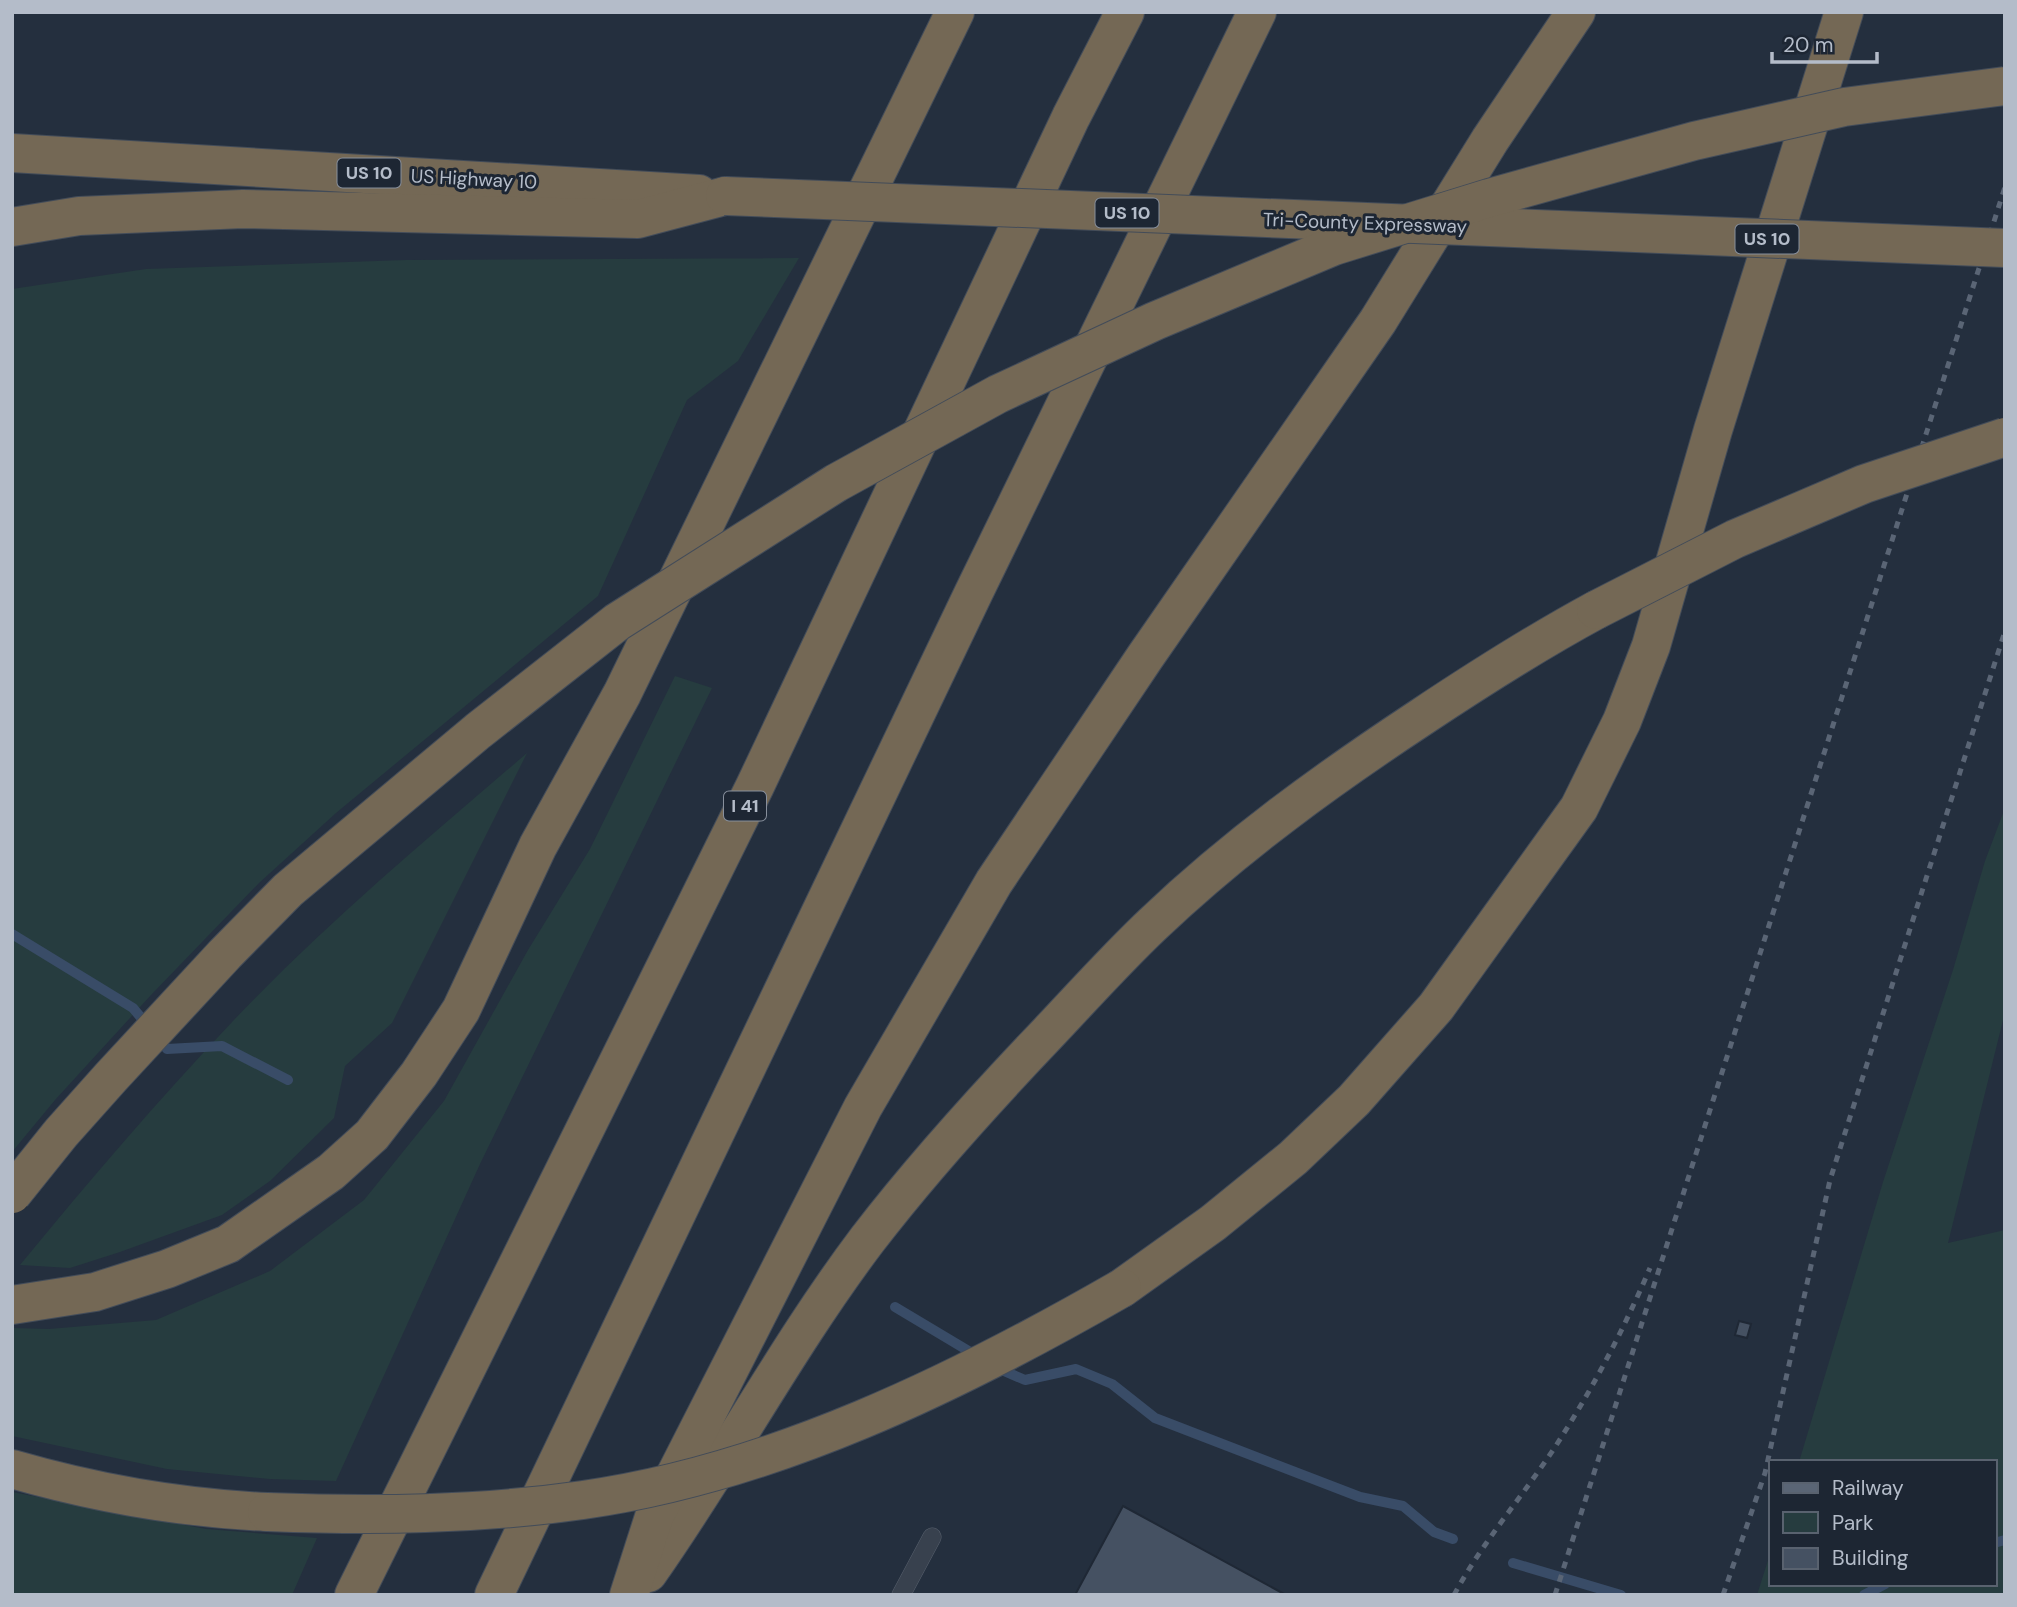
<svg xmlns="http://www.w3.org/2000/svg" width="2017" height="1607" font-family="'DM Sans',sans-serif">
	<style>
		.green { fill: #263c3f }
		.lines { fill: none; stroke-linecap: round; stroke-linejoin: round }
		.stream { stroke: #394c67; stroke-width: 10 }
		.building { fill: #455162; stroke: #1f2835; stroke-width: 2 }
		.service-casing { stroke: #565f6c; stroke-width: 19 }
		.motorway-casing { stroke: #434c59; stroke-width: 40 }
		.service { stroke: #38414e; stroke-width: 18 }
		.motorway { stroke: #746855; stroke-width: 38 }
		.rail { stroke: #5a6575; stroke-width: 5; stroke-dasharray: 7 7; stroke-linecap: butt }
		.motorway-bridge-casing { stroke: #434c59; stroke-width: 40; stroke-linecap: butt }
		.motorway-bridge { stroke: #746855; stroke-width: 38 }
		.labels { text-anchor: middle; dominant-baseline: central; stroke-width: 6; stroke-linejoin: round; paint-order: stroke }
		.shield { fill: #1d2633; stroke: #878f9c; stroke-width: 2 }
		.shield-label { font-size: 18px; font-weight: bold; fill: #b4bcc9 }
		.street-label { font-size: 19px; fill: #b4bcc9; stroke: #1d2633 }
	</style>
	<rect width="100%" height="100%" fill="#242f3e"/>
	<g class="green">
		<polygon points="799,258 738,361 687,400 598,596 336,813 259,883 151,995 55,1100 12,1152 12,289 146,269 406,260"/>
		<polygon points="675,676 712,688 480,1164 336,1481 270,1479 167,1469 12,1436 12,1328 49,1329 156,1320 270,1271 364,1200 444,1101 528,950 590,849"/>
		<path d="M 527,753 L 392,1023 L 345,1066 L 334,1118 L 270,1181 L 222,1215 L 120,1252 L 70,1268 L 20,1265 C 89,1181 158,1100 233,1021 C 324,925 426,840 527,753 Z"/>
		<polygon points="2005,808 2005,1012 1948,1243 2005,1230 2005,1595 1757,1595 1770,1554 1770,1584 1994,1584 1994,1462 1799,1462 1883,1182 1953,970 1985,861"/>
		<polygon points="12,1492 206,1529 317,1538 292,1595 12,1595"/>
	</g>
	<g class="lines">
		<g class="stream">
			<polyline points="12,934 133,1008 167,1049 222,1046 288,1080"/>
			<polyline points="895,1307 977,1356"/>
			<polyline points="997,1368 1025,1380 1076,1369 1112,1384 1155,1418 1360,1497 1403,1506 1434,1532 1453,1539"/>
			<polyline points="1994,1543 2005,1540"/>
			<polyline points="1513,1563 1621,1595"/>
			<polyline points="1864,1595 1885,1584"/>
		</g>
	</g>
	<g class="building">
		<polygon points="1739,1321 1751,1324 1747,1338 1735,1335"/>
		<polygon points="1123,1506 1286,1595 1075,1595"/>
	</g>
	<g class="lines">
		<defs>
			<polyline id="service" points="901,1595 932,1537"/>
			<g id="motorway">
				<polyline points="12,153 699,194"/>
				<polyline points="12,227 79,216 243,209 638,219 725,196"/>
				<polyline points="1122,1288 1213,1223 1293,1158 1354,1100 1436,1007 1579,808 1622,721 1651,646 1713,430 1844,12"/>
				<polyline points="12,1305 95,1292 167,1269 228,1244 331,1172 372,1135 419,1074 461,1010 538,846 622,694 955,12"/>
				<path d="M 12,1469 C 95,1493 180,1508 267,1512"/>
				<path d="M 648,1573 C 725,1464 787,1346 867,1240 C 923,1167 985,1099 1048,1033 C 1083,996 1117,958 1153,924 C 1235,846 1326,780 1420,718 C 1477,680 1535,643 1596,610"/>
				<polyline points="354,1595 755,786 1071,117 1125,12"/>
				<polyline points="494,1595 973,594 1257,12"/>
				<polyline points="629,1595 654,1517 863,1107 994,882 1145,657 1378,321 1490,140 1576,12"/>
			</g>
		</defs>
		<use href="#service" class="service-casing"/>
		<use href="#motorway" class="motorway-casing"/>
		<use href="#service" class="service"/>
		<use href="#motorway" class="motorway"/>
		<g class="rail">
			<path d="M 1454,1595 C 1483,1541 1524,1495 1557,1444 C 1593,1388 1624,1329 1650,1268"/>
			<polyline points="1555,1595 2005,187"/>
			<polyline points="1723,1595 1765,1473 1830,1180 2005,631"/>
		</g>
		<defs>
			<g id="motorway-bridge">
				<polyline points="725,196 2005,248"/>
				<polyline points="1596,610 1735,539 1864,484 2005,437"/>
				<polyline points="12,1194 61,1133 111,1077 225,954 288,890 478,731 617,622 836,483 998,394 1155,321 1334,246 1489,198 1694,141 1844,107 2005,86"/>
				<path d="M 267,1512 C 373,1516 478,1515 583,1500 C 773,1473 957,1383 1122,1288"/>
			</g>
		</defs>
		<use href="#motorway-bridge" class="motorway-bridge-casing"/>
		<use href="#motorway-bridge" class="motorway-bridge"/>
	</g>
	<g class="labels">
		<g class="shield">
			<rect x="337.5" y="158.5" width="63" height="29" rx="5"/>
			<rect x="1095.5" y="198.5" width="63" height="29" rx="5"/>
			<rect x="1735.5" y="224.5" width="63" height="29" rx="5"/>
			<rect x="724" y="791.5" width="42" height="29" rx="5"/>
		</g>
		<g class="shield-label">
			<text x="369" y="173">US 10</text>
			<text x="1127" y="213">US 10</text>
			<text x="1767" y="239">US 10</text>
			<text x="745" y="806">I 41</text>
		</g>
		<g class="street-label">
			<text transform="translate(474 179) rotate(3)">US Highway 10</text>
			<text transform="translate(1365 223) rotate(2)">Tri-County Expressway</text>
		</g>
	</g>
	<rect width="2017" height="1607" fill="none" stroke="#b4bcc9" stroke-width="28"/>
	<rect x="1769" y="1460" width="228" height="126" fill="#1d2633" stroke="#59626f" stroke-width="2"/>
	<rect x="1783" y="1483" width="35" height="10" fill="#5a6575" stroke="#59626f" stroke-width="2"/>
	<text x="1832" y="1495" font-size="21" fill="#b4bcc9">Railway</text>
	<rect x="1783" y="1512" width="35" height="21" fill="#263c3f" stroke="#59626f" stroke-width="2"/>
	<text x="1832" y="1530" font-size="21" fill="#b4bcc9">Park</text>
	<rect x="1783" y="1548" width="35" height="21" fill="#455162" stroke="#59626f" stroke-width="2"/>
	<text x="1832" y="1565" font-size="21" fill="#b4bcc9">Building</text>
	<path d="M1772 52v10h105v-10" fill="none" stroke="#b4bcc9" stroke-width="3.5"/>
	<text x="1783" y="52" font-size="21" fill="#b4bcc9" stroke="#1d2633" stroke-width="5" paint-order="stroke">20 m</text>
</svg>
